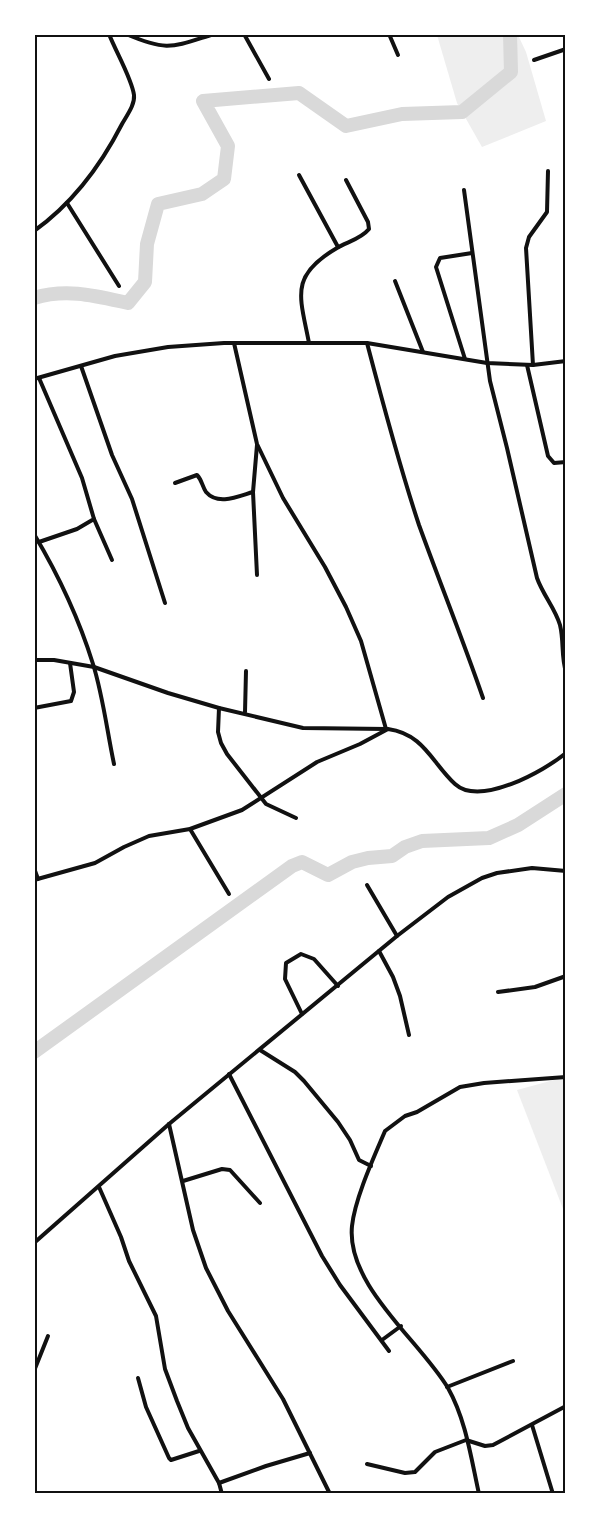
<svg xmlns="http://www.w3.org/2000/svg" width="600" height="1528" font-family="Spectral,serif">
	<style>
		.green { fill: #eee }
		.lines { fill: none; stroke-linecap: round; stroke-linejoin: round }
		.river { stroke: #d9d9d9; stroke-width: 14 }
		.minor { stroke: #111; stroke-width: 4 }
		.neatline { fill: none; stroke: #111; stroke-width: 2 }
	</style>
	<rect width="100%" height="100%" fill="#fff"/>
	<g class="green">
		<polygon points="437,35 518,35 526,52 546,121 482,147 457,103"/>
		<polygon points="565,1077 565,1214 517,1090"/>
	</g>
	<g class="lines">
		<g class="river">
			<path d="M 34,298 C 67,288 96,296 128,303 L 145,282 L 147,244 L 158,204 L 202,194 L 224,179 L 228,146 L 203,101 L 299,93 L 346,126 L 402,114 L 462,112 L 511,72 L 510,34"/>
			<polyline points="34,1052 292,866 302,862 328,875 352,862 368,858 392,856 405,847 422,841 489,838 518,825 566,794"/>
		</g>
		<g class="minor">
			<path d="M 126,34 C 168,52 172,47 214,34"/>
			<polyline points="244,34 269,79"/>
			<polyline points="389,34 398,55"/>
			<polyline points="534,60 566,49"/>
			<polyline points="299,175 338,247"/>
			<path d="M 464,190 L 490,381 L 507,448 L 537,578 C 543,595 555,608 560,625 C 564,641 561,657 566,672"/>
			<polyline points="67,203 119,286"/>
			<path d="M 34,231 C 72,204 101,165 122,124 C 127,115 135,105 134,95 C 132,79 115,50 109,34"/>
			<polyline points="395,281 423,352"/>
			<polyline points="234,343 257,444 283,498 325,567 346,607 361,641 386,729"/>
			<path d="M 309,343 C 300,296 289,276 337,248 C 347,242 361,239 369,229 L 368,222 L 346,180"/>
			<path d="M 367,343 C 383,404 399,465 419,525 C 440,583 463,640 483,698"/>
			<polyline points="465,359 436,267 440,258 472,253"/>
			<polyline points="527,365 548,456 554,463 566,462"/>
			<polyline points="533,365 526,248 529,237 547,212 548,171"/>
			<polyline points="81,366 112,455 132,499 165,603"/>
			<polyline points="39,378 82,478 94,519 77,529 39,542"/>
			<polyline points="34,379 115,356 168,347 224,343 367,343 487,363 533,365 566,361"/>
			<polyline points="257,445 253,492 257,575"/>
			<path d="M 175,483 L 197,475 C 202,480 202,486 206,492 C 218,506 239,496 253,492"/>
			<polyline points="94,519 112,560"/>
			<path d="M 34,534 C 59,576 79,619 93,664 C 103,696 107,731 114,764"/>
			<polyline points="34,660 54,660 94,667 168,693 219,708 303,728 387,729"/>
			<polyline points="34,708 71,701 74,692 70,663"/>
			<polyline points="219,708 218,732 221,743 227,754 266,804 296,818"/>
			<polyline points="245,712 246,671"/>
			<polyline points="190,829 229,894"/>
			<polyline points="34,868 38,879"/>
			<path d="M 34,880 L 95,863 L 124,847 L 149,836 L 190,829 L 242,810 L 317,762 L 360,744 L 388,729 C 424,734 432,763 455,784 C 480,807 544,771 566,753"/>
			<polyline points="367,885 397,936"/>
			<polyline points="379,951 393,977 400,996 409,1035"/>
			<polyline points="498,992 535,987 566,976"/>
			<polyline points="302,1014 285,979 286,963 301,954 314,959 338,986"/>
			<polyline points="260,1050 295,1072 304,1081 338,1122 350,1140 359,1160 371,1166"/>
			<polyline points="229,1074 322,1256 340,1285 389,1351"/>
			<polyline points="169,1124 193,1230 206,1268 228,1311 283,1399 330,1494"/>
			<polyline points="183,1181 222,1169 230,1170 260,1203"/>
			<polyline points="99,1187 121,1237 129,1261 156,1316 165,1369 177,1401 188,1428 219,1483 222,1494"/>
			<polyline points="34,1243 169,1124 397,936 448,897 482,878 497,873 532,868 566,871"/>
			<polyline points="382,1340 401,1326"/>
			<polyline points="34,1371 48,1336"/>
			<polyline points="138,1378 146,1407 169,1458 171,1460 199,1451"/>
			<polyline points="447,1387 513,1361"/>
			<polyline points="532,1425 553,1494"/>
			<polyline points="367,1464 405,1473 415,1472 435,1452 466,1440 485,1446 493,1445 566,1406"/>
			<polyline points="219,1483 266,1466 310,1453"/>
			<path d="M 479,1494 C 471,1458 466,1420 448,1388 C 420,1341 346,1285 352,1226 C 355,1198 374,1157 385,1131 L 405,1116 L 417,1112 L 460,1087 L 484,1083 L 566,1077"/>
		</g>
	</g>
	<rect width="600" height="1528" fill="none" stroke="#ffffff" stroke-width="72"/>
	<rect x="36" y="36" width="528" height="1456" class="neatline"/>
</svg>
